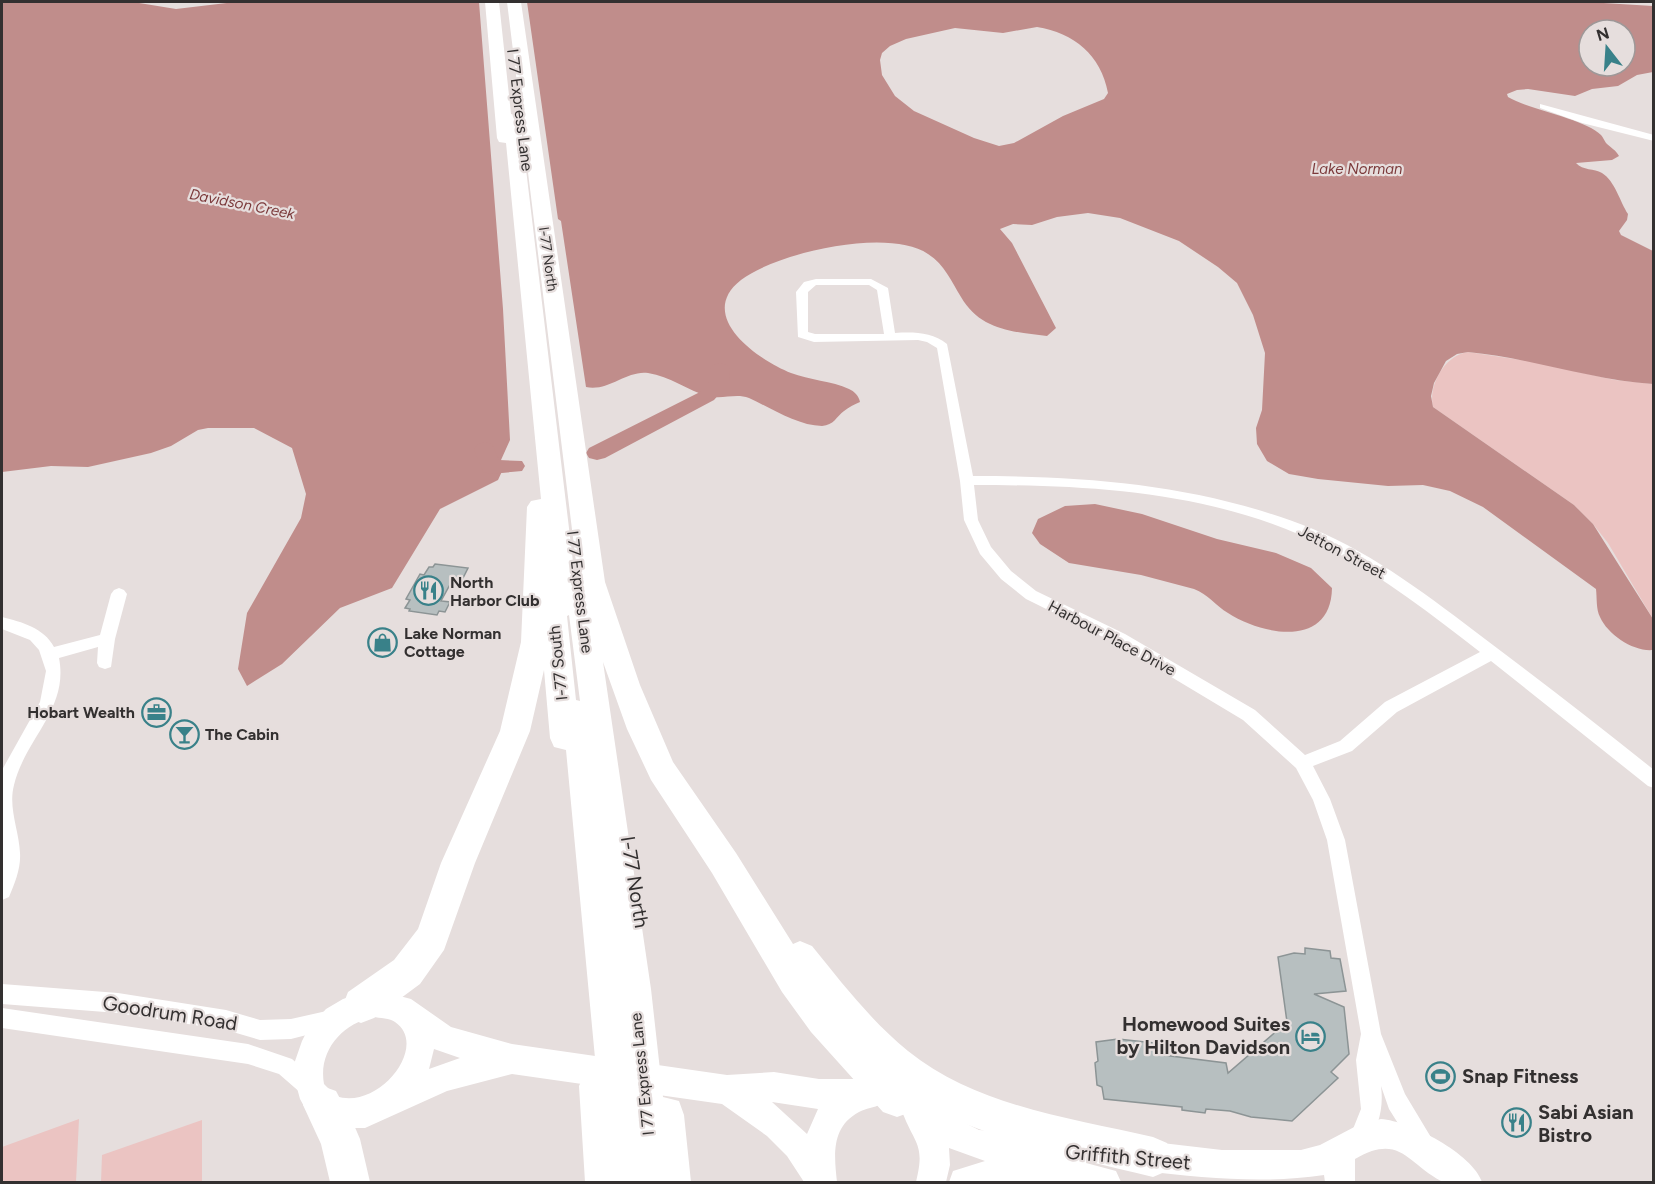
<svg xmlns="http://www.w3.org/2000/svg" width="1655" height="1184" font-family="Figtree,sans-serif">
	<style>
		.green { fill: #ebc4c2 }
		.water { fill: #c08d8b; fill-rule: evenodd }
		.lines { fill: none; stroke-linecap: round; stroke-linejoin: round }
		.river { fill: #c08d8b; fill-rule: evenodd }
		.building { fill: #b7bfc0; stroke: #8c9495; stroke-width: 1.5 }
		.minor { fill: #fff; fill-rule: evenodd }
		.secondary { fill: #fff; fill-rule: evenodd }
		.motorway { fill: #fff; fill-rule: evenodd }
		.labels { text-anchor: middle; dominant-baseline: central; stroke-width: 4.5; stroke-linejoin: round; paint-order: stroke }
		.far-street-label { font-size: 14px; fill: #333030; stroke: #e6dedd }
		.far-water-label { font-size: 15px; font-style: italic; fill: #7b393a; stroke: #e6dedd }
		.street-label { font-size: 16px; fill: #333030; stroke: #e6dedd }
		.poi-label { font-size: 16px; font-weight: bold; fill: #333030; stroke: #e6dedd; text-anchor: start }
		.near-street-label { font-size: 20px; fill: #333030; stroke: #e6dedd }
		.near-poi-label { font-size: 20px; font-weight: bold; fill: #333030; stroke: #e6dedd; text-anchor: start }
	</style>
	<rect width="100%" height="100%" fill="#e6dedd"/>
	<g class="green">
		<path d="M 1468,352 L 1534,362 L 1615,380 L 1653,384 L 1653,619 L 1608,543 L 1593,524 L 1574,505 L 1433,407 C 1428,385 1445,355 1468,352 Z"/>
		<polygon points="79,1119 76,1182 2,1182 2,1147"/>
		<polygon points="202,1120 202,1182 101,1182 102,1155"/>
	</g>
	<g class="water">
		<polygon points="2,2 133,2 176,9 235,2 479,2 503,309 510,440 501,460 504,467 498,480 440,509 392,588 340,608 282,664 247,686 238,669 247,613 301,518 306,494 292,448 254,428 208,428 198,430 171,446 151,453 88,467 51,466 2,472"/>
		<path d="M 527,2 L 1587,2 L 1653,6 L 1653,72 L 1637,75 L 1618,86 L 1592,89 L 1575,96 L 1528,89 L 1517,90 L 1507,94 L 1508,97 C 1530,110 1586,119 1601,135 C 1603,137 1604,140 1606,143 C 1611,148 1616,150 1619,156 L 1612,160 L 1576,163 C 1583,171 1594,168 1602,173 C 1615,181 1620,202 1628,214 L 1627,220 L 1619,231 L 1621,235 L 1653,251 L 1653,384 C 1591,380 1531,358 1468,352 L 1457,354 L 1446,361 L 1434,383 L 1431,396 L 1433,407 L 1574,505 L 1593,524 L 1653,619 L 1653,650 C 1634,652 1608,635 1600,617 C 1596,610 1597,597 1596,589 L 1483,507 L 1450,491 L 1423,485 L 1388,486 L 1318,479 L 1289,474 L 1267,461 L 1257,444 L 1256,428 L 1262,410 L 1265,353 L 1253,315 L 1237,283 L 1218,267 L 1179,241 L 1120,218 L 1088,213 L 1057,217 L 1032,225 L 1013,224 L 1000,229 L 1012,243 L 1056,328 L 1047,336 C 1013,332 980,330 961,297 C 951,281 945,265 928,254 C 888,227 776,253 741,280 C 695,316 758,360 791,373 C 809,380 832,381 849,389 C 854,391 859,396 860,402 C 855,404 849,407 844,411 C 836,417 834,425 822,426 C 798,426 771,408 749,398 C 735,393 722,400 708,396 C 688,391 670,376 648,373 C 627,370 608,392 586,387 L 561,221 L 558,219 ZM 1037,27 C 1074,33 1101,55 1108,93 L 1104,99 L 1063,116 L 1014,143 L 999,146 L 974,138 L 914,111 L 895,96 L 882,75 L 880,60 L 882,53 L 890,46 L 906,39 L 955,28 L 1003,33 ZM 1589,30 L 1625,30 L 1625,66 L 1589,66 Z"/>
		<path d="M 1095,504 L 1142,514 L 1217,539 L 1276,553 L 1311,568 L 1332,588 C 1331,648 1264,636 1228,613 C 1216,606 1208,594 1194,589 L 1141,575 L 1069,563 L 1040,544 L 1032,533 L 1038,519 L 1065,506 Z"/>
	</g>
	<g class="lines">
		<g class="river">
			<polygon points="720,363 727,365 730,369 729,383 714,400 605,458 597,460 589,458 586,453 589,448 700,392 709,382 710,369 713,365"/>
			<polygon points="485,442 492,444 499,460 522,461 525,466 522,471 491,474 483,472 474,449 478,444"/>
		</g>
	</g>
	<g class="building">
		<polygon points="435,564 468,568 461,582 452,581 441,601 450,602 445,612 439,611 437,615 409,611 410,609 405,608 410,600 406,599 420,574 424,575 429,567 433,567"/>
		<polygon points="1305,948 1330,951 1331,958 1340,959 1346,991 1314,994 1344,1007 1349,1054 1331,1072 1338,1078 1292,1121 1251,1117 1230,1111 1206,1109 1205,1113 1182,1110 1182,1107 1104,1099 1102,1087 1097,1085 1095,1063 1098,1061 1096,1042 1118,1039 1154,1043 1155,1054 1226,1063 1228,1073 1287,1022 1278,957 1294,953 1305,954"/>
	</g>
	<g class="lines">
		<g class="minor">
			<polygon points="1540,104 1654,135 1654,141 1582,123 1540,108"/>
			<path d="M 816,279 L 871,279 L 888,288 L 895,333 C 914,332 932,332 947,344 L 973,476 C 1089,476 1204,485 1313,529 C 1376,555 1431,598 1485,639 C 1542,682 1598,725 1654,770 L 1654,788 L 1648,786 L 1491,661 L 1397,712 L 1352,751 L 1313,766 L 1330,799 L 1345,840 L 1381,1034 L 1405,1094 L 1435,1144 L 1432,1152 L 1424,1155 L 1416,1152 L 1389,1109 L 1381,1086 C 1384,1109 1378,1126 1368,1147 L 1360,1150 L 1352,1147 L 1349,1139 L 1361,1109 L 1356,1060 L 1361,1034 L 1327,840 L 1313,800 L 1296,768 L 1243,720 L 1113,642 L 1026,599 L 1001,579 L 980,554 L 964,520 L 960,481 L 937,348 L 927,342 L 918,340 L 814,342 L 798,337 L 796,292 L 804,282 ZM 816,285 L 869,285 L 877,290 L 884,334 L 815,334 L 808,332 L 808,292 ZM 974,485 C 1094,485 1221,492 1330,549 C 1384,577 1432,615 1480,652 L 1385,702 L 1340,741 L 1305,755 L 1255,710 L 1125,634 L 1036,591 L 1011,571 L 991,547 L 978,520 Z"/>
			<path d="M 119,588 L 124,590 L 127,594 L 115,639 L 111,667 L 105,669 L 99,667 L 97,663 L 98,647 L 59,658 C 69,709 25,739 14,785 C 8,808 19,830 20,853 C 21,868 15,883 9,897 L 2,900 L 2,770 L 40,702 L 46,671 L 39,650 L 30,640 L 2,629 L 2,617 C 22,622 44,628 54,647 L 100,635 L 111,594 L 114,590 Z"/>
			<polygon points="2,984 118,993 226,1010 260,1020 291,1019 331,1010 338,1013 341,1020 338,1027 291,1039 260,1040 226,1030 118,1013 2,1004"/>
			<polygon points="2,1008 248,1044 292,1059 316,1080 320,1087 316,1094 309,1098 302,1094 279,1074 248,1064 2,1028"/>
		</g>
		<g class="secondary">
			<path d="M 373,989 L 411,999 L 451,1027 L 512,1044 L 727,1075 L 774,1072 L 819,1079 L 871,1079 L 881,1084 L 886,1094 L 881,1104 C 874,1108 866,1108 859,1112 C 831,1127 834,1155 837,1182 L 804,1182 L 787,1156 L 767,1136 L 722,1104 L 512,1074 L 447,1091 L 365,1128 L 340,1128 L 316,1118 L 306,1110 L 300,1099 L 294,1077 L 294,1064 L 302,1041 L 308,1029 L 326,1009 L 343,999 ZM 373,1017 C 380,1018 390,1018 395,1022 C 430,1046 378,1111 336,1096 L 324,1084 C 318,1051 342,1024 373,1017 ZM 434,1049 L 460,1058 L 429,1069 ZM 772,1102 L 818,1109 L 807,1134 Z"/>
			<path d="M 918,1099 L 979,1130 L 1075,1137 L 1086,1141 L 1090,1152 L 1086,1163 L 1116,1171 L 1121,1182 L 949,1182 L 953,1171 L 985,1161 L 949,1148 L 950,1165 L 946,1182 L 916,1182 C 925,1145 916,1146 903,1114 L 907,1103 Z"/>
			<path d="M 1381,1119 C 1410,1121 1473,1154 1482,1182 C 1471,1182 1450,1184 1441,1181 C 1407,1163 1400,1133 1355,1159 L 1355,1182 L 1325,1182 L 1324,1175 C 1266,1184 1203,1178 1145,1171 L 1134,1167 L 1130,1156 L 1134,1145 L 1145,1141 L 1222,1150 L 1301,1150 L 1320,1145 L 1360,1124 Z"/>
		</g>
		<g class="motorway">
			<path d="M 485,2 L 499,2 L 511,114 L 518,116 L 520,119 L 574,570 L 577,570 L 507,2 L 521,2 L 605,582 L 640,685 L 673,762 L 736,853 L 793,944 L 800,941 L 812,946 C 842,983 871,1021 908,1051 C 976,1106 1070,1118 1153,1137 L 1167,1143 L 1173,1157 L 1167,1171 L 1153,1177 C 1071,1157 990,1140 915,1101 L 911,1112 L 897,1117 L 883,1112 L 811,1032 L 782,992 L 712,873 L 651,780 L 627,729 L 603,662 L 651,989 L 663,1097 L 679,1101 L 684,1115 L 691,1182 L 585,1182 L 579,1086 L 585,1073 L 596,1068 L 595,1058 L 566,750 L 554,747 L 550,738 L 544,670 L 530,731 L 475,863 L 444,950 L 420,984 L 374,1018 L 361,1023 L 348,1018 L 343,1005 L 348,992 L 394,960 L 418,929 L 441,863 L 500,731 L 521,642 L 527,507 L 531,501 L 541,499 L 506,143 L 499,142 L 497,138 ZM 569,615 L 580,701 L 576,700 L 567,616 Z"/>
			<polygon points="322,1086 336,1091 354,1125 360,1139 370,1182 330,1182 321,1144 303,1105 308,1091"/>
		</g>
	</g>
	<defs>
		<symbol id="restaurant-ring" viewBox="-11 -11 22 22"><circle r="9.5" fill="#e6dedd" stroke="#398189" stroke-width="1.5"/><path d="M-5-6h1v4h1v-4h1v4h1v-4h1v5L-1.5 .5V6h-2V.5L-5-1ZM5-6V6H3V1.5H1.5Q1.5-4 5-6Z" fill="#398189"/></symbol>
		<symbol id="shop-ring" viewBox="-11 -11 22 22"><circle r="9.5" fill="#e6dedd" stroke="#398189" stroke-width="1.5"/><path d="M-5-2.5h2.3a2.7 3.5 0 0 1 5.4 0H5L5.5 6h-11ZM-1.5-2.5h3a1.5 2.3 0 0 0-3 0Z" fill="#398189"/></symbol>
		<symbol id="office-ring" viewBox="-11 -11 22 22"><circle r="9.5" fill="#e6dedd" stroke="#398189" stroke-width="1.5"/><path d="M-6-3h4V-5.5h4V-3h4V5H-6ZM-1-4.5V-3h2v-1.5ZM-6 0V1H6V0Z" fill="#398189"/></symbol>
		<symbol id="bar-ring" viewBox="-11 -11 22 22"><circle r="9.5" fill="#e6dedd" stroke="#398189" stroke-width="1.5"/><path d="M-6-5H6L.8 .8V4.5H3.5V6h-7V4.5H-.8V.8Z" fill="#398189"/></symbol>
		<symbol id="hotel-ring" viewBox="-11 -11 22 22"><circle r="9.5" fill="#e6dedd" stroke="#398189" stroke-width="1.5"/><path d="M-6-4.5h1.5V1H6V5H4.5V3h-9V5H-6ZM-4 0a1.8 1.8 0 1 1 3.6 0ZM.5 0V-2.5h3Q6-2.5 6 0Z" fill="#398189"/></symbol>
		<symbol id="stadium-ring" viewBox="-11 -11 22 22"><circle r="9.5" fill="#e6dedd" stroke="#398189" stroke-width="1.5"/><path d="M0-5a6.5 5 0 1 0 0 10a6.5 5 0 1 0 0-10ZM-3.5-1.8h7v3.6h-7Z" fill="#398189"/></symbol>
	</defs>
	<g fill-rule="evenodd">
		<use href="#restaurant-ring" x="412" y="574" width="33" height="33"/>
		<use href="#shop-ring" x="366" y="626" width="33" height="33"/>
		<use href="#office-ring" x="140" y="696" width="33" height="33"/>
		<use href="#bar-ring" x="168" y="718" width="33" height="33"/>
		<use href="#hotel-ring" x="1294" y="1020" width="33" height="33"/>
		<use href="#stadium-ring" x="1424" y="1060" width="33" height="33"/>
		<use href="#restaurant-ring" x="1500" y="1106" width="33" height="33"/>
	</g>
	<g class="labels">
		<g class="far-street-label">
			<text transform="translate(548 259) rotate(82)">I-77 North</text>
		</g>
		<g class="far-water-label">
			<text x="1357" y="169">Lake Norman</text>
			<text transform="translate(242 204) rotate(11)">Davidson Creek</text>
		</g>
		<g class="street-label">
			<text transform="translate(520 110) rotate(83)">I 77 Express Lane</text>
			<text transform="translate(1342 552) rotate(28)">Jetton Street</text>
			<text transform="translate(580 592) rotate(83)">I 77 Express Lane</text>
			<text transform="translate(1112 638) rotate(28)">Harbour Place Drive</text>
			<text transform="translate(558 663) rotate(-96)">I-77 South</text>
			<text transform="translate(642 1074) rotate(-96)">I 77 Express Lane</text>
		</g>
		<g class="poi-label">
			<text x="450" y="582">North<tspan x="450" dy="18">Harbor Club</tspan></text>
			<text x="404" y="633">Lake Norman<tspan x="404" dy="18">Cottage</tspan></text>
			<text x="135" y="712" text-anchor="end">Hobart Wealth</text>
			<text x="205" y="734">The Cabin</text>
		</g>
		<g class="near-street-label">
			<text transform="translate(635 882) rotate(81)">I-77 North</text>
			<text transform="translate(170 1013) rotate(9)">Goodrum Road</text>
			<text transform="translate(1128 1157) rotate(5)">Griffith Street</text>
		</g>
		<g class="near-poi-label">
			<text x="1290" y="1024" text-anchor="end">Homewood Suites<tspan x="1290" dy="23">by Hilton Davidson</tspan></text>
			<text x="1462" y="1076">Snap Fitness</text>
			<text x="1538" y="1112">Sabi Asian<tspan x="1538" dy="23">Bistro</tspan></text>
		</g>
	</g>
	<rect width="1655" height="1184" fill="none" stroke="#333030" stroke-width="6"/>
	<g transform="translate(1607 48) rotate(343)"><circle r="28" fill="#e6dedd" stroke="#9e9898" stroke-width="1.5"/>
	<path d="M0-4.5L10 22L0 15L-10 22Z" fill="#398189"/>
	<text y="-9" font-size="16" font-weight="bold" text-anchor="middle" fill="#333030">N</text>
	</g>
</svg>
